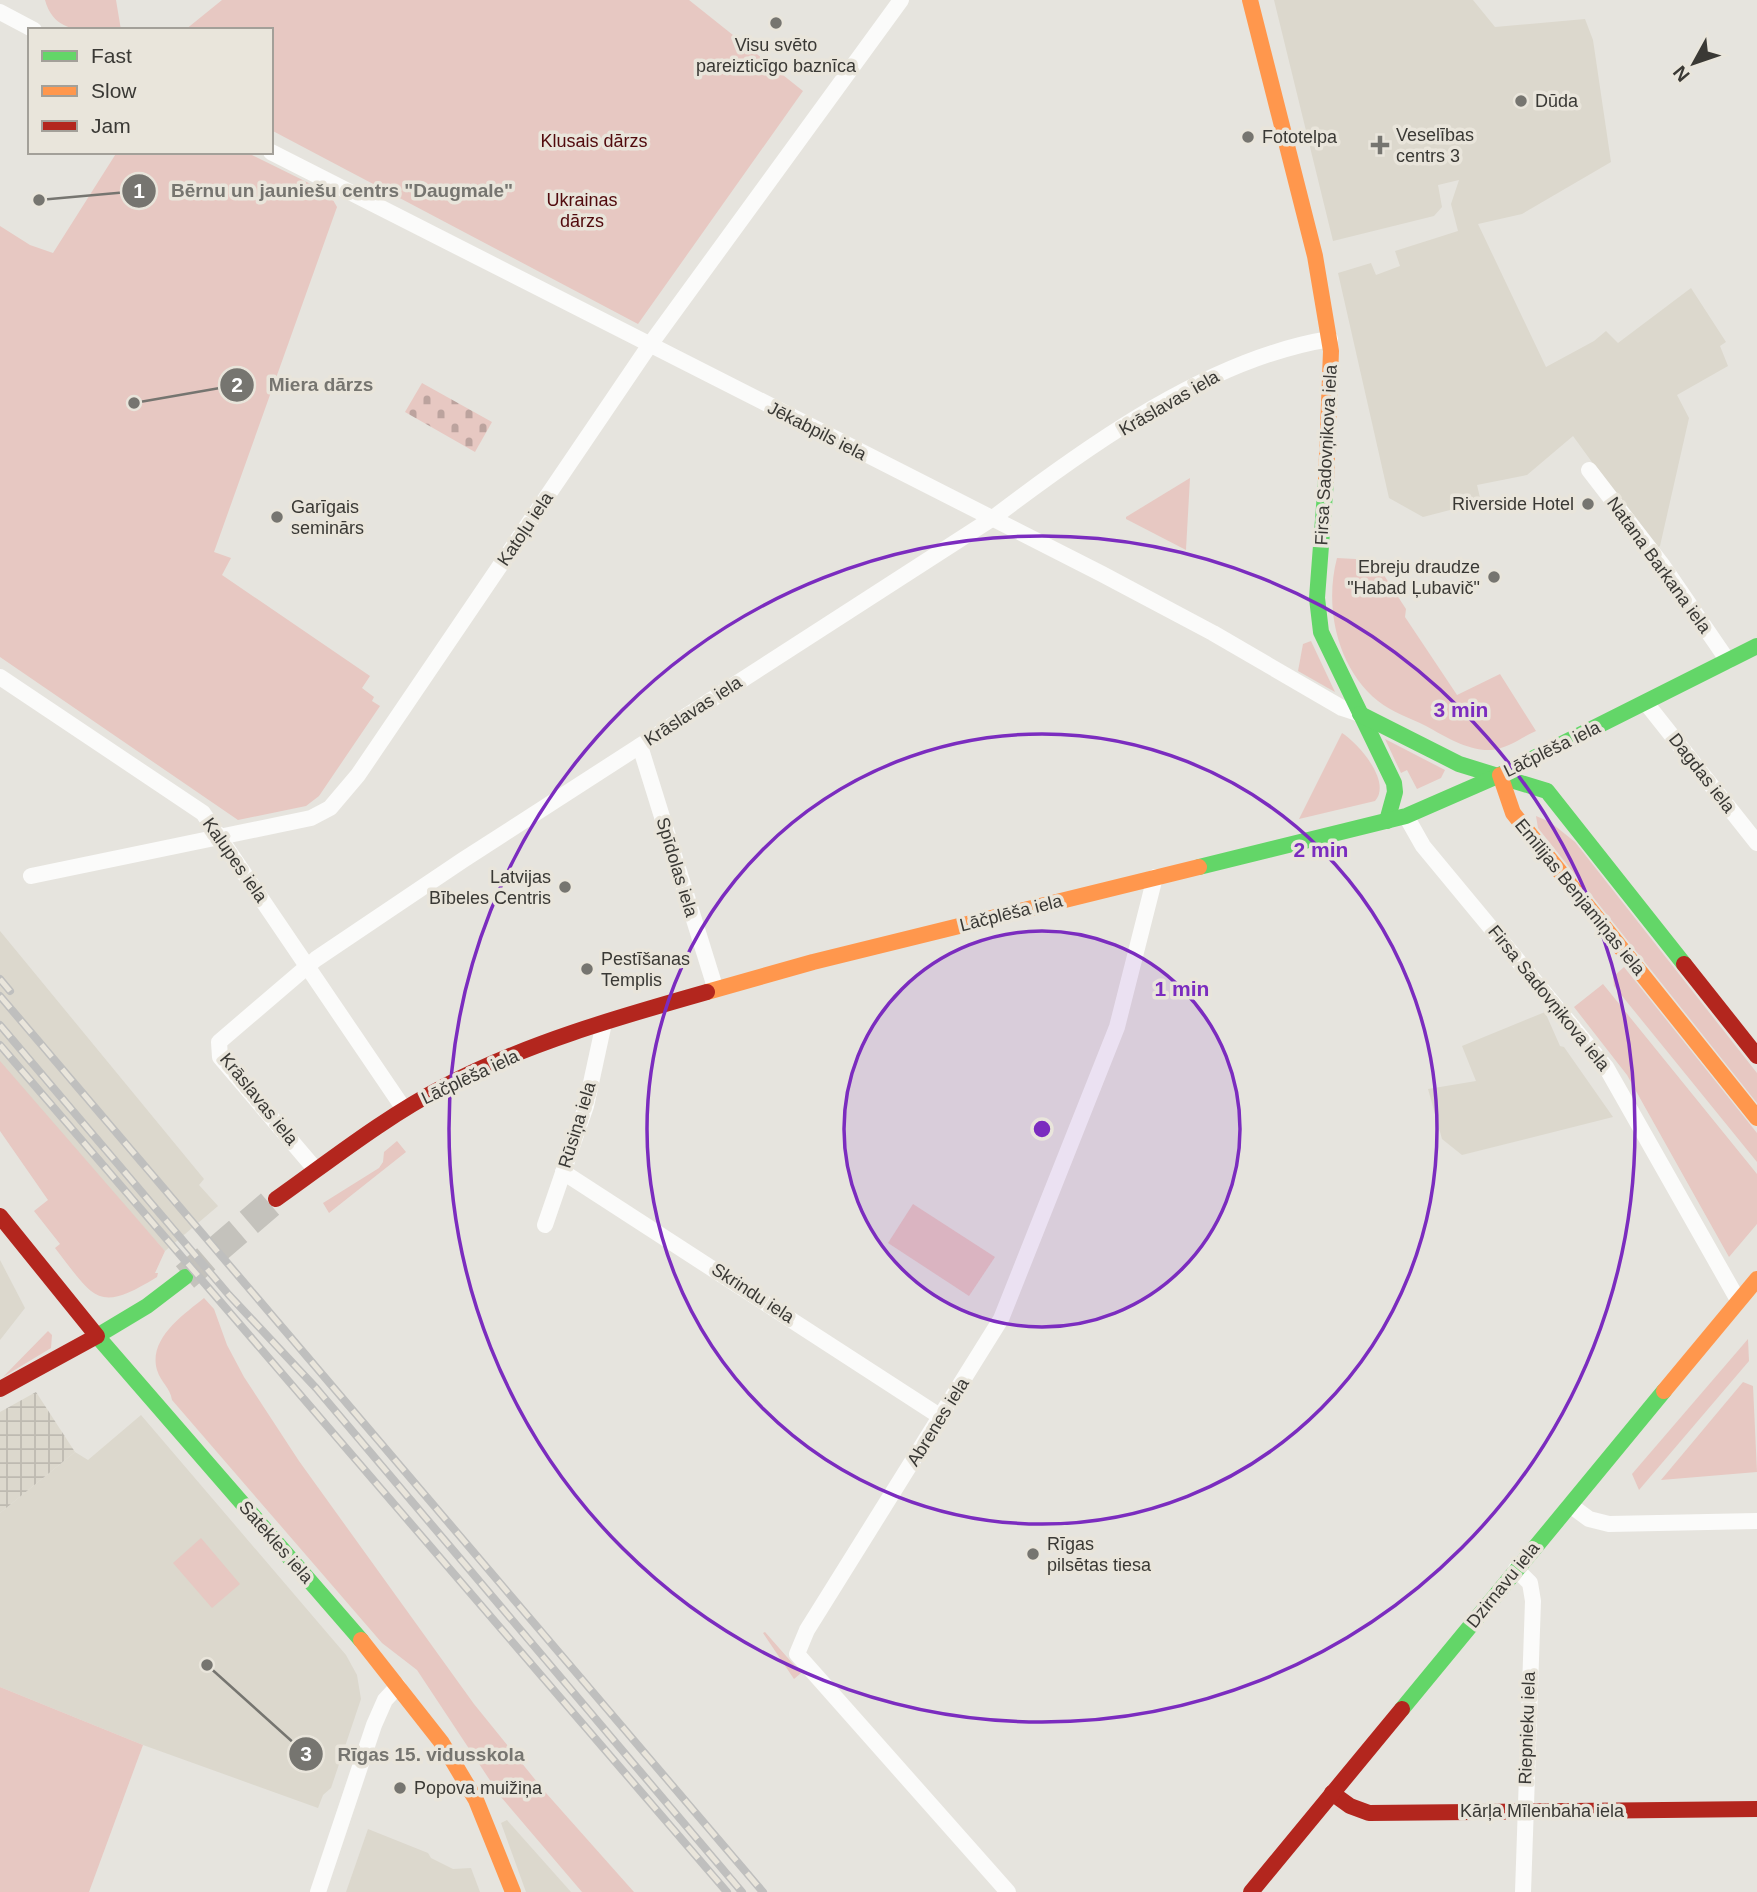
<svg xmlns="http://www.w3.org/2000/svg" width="1757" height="1892" font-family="Helvetica,sans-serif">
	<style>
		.built { fill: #dcd8cd }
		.industrial { fill: url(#industrial-grid) }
		.green { fill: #e7c8c2 }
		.cemetery { fill: url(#cemetery-stones) }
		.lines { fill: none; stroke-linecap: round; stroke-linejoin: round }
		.highway-tunnel { stroke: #c4c2bc; stroke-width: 28; stroke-dasharray: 28 14; stroke-linecap: butt }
		.street { stroke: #fbfbfa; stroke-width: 16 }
		.fast { stroke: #63d668; stroke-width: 16 }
		.slow { stroke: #ff974d; stroke-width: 16 }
		.jam { stroke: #b3261e; stroke-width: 16 }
		.rail-casing { stroke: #bfbfbe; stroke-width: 8 }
		.rail { stroke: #e9e5db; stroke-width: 5; stroke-dasharray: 16; stroke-linecap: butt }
		.ring { fill: none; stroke: #7b2cbf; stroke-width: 3.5 }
		.poi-dot { fill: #767570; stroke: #e9e5db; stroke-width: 2.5 }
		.labels { text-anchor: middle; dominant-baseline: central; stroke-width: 7; stroke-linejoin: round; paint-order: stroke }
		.poi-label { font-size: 18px; fill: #3a3935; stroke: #e9e5db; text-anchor: start }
		.park-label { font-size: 18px; fill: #510a0d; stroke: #e9e5db }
		.street-label { font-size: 18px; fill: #3a3935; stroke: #e9e5db }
		.centre { fill: #7b2cbf; stroke: #e9e5db; stroke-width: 3.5 }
		.ring-label { font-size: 21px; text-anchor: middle; font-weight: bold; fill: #7b2cbf; stroke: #e9e5db; stroke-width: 7; stroke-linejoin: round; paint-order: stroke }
		.leader { fill: none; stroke: #767570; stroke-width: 2.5 }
		.callout-dot { fill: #767570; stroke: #e9e5db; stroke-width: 2.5 }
		.mark-label { font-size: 21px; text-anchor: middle; font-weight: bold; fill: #fff }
		.callout-label { font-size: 19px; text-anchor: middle; font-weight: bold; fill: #767570; stroke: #e9e5db; stroke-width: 7; stroke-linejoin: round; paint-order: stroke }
	</style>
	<defs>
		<pattern id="industrial-grid" width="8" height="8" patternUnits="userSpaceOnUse" patternTransform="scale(1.75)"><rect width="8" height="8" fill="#dcd8cd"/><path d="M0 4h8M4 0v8" fill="none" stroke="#bebab1"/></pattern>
		<pattern id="cemetery-stones" width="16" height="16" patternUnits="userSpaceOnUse" patternTransform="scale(1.75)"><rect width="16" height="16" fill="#e7c8c2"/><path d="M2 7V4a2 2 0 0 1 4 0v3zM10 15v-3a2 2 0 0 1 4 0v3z" fill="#bca39e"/></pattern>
	</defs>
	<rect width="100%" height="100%" fill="#e6e4de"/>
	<g class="built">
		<polygon points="1274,0 1473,0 1495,27 1585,19 1593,40 1611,162 1522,214 1478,224 1546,367 1594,341 1606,331 1618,343 1691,288 1726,342 1720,346 1728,366 1677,395 1689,418 1660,546 1657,548 1653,546 1573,436 1527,475 1477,485 1481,502 1423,517 1389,498 1338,273 1371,263 1376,275 1400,266 1395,251 1458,231 1451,204 1459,180 1438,185 1442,207 1434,216 1333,241"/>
		<polygon points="0,931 204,1179 199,1185 218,1206 165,1251 0,1065"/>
		<polygon points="1545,1012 1560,1046 1564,1047 1613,1117 1462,1155 1442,1139 1428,1089 1476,1081 1462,1046"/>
		<polygon points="0,1260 25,1308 0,1340"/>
		<polygon points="141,1415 346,1655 357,1675 361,1699 331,1788 323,1795 318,1808 143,1745 0,1687 0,1513 75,1452 88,1460"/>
		<polygon points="507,1820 571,1892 526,1892 501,1823"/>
		<polygon points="368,1829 428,1853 431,1858 453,1869 471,1868 480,1892 346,1892"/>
	</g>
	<polygon class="industrial" points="36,1392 75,1452 0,1513 0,1412"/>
	<g class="green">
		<path d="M 45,0 L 116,0 L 121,30 C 90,30 55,37 45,0 Z"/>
		<polygon points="222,0 689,0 803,91 638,324 271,130 271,30 185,30"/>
		<polygon points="117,152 246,152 329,193 337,207 214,552 231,558 222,575 370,676 362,688 374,697 372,701 380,706 319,796 306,806 238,820 0,657 0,226 30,245 53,253"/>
		<polygon points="1190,478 1186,550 1126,519 1126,517"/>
		<path d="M 1337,558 L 1374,560 L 1406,609 L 1405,617 L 1457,695 L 1500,674 L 1536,731 C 1522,737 1507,749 1491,750 C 1468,751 1446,737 1426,726 C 1410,718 1392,712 1378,701 C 1337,668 1324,607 1337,558 Z"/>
		<polygon points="1311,641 1335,692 1298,671 1303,644"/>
		<path d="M 1342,733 C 1359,744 1392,782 1375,801 L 1299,819 Z"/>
		<polygon points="1385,739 1445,770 1441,778 1417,789 1407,770 1401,773"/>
		<polygon points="1536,816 1550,822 1575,842 1757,1073 1757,1103 1538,828"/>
		<polygon points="1624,967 1757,1133 1757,1162 1614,986 1613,977"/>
		<polygon points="1603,984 1757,1174 1757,1224 1729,1257 1627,1075 1574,1007"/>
		<path d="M 0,1061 L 165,1251 L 155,1273 L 158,1273 L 157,1277 C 97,1314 95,1299 55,1248 L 60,1244 L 34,1211 L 48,1200 L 0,1131 Z"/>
		<polygon points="397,1141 406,1152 329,1213 323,1203 379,1168 383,1162 384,1152"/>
		<polygon points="913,1204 995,1257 969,1296 888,1243"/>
		<path d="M 204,1298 L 214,1309 L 227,1345 L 244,1377 L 299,1461 L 474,1704 L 546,1793 L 634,1892 L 582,1892 L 501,1797 L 417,1670 L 382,1643 L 172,1400 C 170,1387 161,1383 157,1370 C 148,1339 183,1315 204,1298 Z"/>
		<polygon points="48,1331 52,1335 51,1348 3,1377"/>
		<polygon points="1748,1339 1749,1361 1639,1490 1632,1474"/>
		<polygon points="1743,1382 1753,1386 1757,1472 1661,1480"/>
		<polygon points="201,1538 240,1584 212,1608 173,1563"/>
		<polygon points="765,1632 801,1673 794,1679 763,1633"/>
		<polygon points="0,1687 143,1745 89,1892 0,1892"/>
	</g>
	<polygon class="cemetery" points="422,383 492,422 475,452 405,412"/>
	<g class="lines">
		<polyline class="highway-tunnel" points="185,1277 276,1199"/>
		<g class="street">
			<polyline points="0,12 34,30"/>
			<polyline points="271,152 1102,574 1213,633 1342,708 1360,714"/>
			<polyline points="1589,470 1663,566 1728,661"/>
			<polyline points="0,677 203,813 404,1109"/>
			<polyline points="1646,703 1757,843"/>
			<polyline points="640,746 715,987"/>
			<polyline points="1406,816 1423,846 1606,1067 1738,1300"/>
			<polyline points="31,876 311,818 330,808 358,775 649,346 901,0"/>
			<path d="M 316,1170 L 220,1057 L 219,1042 L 316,959 L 463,860 L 993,518 C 1089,445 1210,358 1330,339"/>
			<polyline points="563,1172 941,1417"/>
			<polyline points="545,1225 586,1106 604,1023"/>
			<polyline points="1570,1505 1589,1519 1609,1524 1757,1521"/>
			<polyline points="1516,1569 1530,1583 1533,1601 1523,1892"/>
			<polyline points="318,1892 374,1725 385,1700 398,1686"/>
			<polyline points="1008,1892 797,1654 807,1630 1001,1319 1117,1027 1155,877"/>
		</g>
		<g class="fast">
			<polyline points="1326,480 1317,598 1321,632 1394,783 1395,792 1387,821"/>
			<polyline points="1360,714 1459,764 1547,791 1684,964"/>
			<polyline points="1199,867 1406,816 1500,775 1757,646"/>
			<polyline points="185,1277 147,1306 97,1336 361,1640"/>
			<polyline points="1402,1709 1664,1391"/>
		</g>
		<g class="slow">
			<polyline points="1250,0 1315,256 1331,351 1326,480"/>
			<polyline points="1500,775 1513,813 1757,1118"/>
			<polyline points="707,992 813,962 1199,867"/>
			<polyline points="1664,1391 1757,1279"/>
			<polyline points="361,1640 442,1743 476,1800 513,1892"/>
		</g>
		<g class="jam">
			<polyline points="1684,964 1757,1056"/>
			<path d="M 276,1199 C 331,1160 385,1117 445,1086 C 527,1043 619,1017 707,992"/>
			<polyline points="0,1216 97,1336 0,1389"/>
			<polyline points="1332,1793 1350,1806 1369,1813 1757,1809"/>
			<polyline points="1251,1892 1402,1709"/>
		</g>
		<defs>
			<g id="rail">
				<polyline points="0,979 10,991"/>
				<polyline points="0,996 763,1892"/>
				<polyline points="0,1025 229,1295 316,1388 742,1892"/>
				<polyline points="0,1045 727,1892"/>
			</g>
		</defs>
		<use href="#rail" class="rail-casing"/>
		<use href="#rail" class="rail"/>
	</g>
	<circle cx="1042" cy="1129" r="198" fill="#7b2cbf" fill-opacity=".12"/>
	<g class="ring">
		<circle cx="1042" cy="1129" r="198"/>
		<circle cx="1042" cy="1129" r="395"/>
		<circle cx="1042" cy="1129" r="593"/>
	</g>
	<g class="poi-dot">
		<circle cx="776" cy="23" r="7"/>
		<circle cx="1521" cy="101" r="7"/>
		<circle cx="1248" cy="137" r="7"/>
		<path d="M1376.5 134.5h7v7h7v7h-7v7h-7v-7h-7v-7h7z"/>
		<circle cx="1588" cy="504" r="7"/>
		<circle cx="277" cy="517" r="7"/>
		<circle cx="1494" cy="577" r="7"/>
		<circle cx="565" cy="887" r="7"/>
		<circle cx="587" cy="969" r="7"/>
		<circle cx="1033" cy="1554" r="7"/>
		<circle cx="400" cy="1788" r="7"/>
	</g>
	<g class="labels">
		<g class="poi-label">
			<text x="776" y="45" text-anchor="middle">Visu svēto<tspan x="776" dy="21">pareizticīgo baznīca</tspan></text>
			<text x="1535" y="101">Dūda</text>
			<text x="1396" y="135">Veselības<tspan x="1396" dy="21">centrs 3</tspan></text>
			<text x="1262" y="137">Fototelpa</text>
			<text x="1574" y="504" text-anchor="end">Riverside Hotel</text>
			<text x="291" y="507">Garīgais<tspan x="291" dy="21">seminārs</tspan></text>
			<text x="1480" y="567" text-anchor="end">Ebreju draudze<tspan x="1480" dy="21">"Habad Ļubavič"</tspan></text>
			<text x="551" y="877" text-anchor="end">Latvijas<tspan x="551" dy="21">Bībeles Centris</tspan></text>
			<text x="601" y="959">Pestīšanas<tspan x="601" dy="21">Templis</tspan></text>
			<text x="1047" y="1544">Rīgas<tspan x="1047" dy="21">pilsētas tiesa</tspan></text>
			<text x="414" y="1788">Popova muižiņa</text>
		</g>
		<g class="park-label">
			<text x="594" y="141">Klusais dārzs</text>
			<text x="582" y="200">Ukrainas<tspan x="582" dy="21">dārzs</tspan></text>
		</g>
		<g class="street-label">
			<text transform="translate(1169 403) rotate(-30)">Krāslavas iela</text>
			<text transform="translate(817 431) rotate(27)">Jēkabpils iela</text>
			<text transform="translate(1326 455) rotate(-87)">Firsa Sadovņikova iela</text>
			<text transform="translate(525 529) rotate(-56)">Katoļu iela</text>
			<text transform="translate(1659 565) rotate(54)">Natana Barkana iela</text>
			<text transform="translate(693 711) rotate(-33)">Krāslavas iela</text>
			<text transform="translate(1552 749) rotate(-26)">Lāčplēša iela</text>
			<text transform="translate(1702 773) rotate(52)">Dagdas iela</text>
			<text transform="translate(235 860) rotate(55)">Kalupes iela</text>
			<text transform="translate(677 867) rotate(73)">Spīdolas iela</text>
			<text transform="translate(1580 897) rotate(51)">Emīlijas Benjamiņas iela</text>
			<text transform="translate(1011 913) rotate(-14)">Lāčplēša iela</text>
			<text transform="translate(1549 998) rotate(51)">Firsa Sadovņikova iela</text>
			<text transform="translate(470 1077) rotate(-25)">Lāčplēša iela</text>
			<text transform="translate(259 1099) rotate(51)">Krāslavas iela</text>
			<text transform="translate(577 1125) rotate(-73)">Rūsiņa iela</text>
			<text transform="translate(753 1293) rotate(33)">Skrindu iela</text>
			<text transform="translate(938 1422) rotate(-58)">Abrenes iela</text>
			<text transform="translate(276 1542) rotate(49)">Satekles iela</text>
			<text transform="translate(1503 1585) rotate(-51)">Dzirnavu iela</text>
			<text transform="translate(1527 1728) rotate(-88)">Riepnieku iela</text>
			<text x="1542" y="1811">Kārļa Mīlenbaha iela</text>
		</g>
	</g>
	<circle cx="1042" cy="1129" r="10" class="centre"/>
	<g class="ring-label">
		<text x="1461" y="717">3 min</text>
		<text x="1321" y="857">2 min</text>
		<text x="1182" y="996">1 min</text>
	</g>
	<path class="leader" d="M39 200L139 191M134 403L237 385M207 1665L306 1754"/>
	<g class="callout-dot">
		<circle cx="39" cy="200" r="7"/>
		<circle cx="134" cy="403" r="7"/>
		<circle cx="207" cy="1665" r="7"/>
		<circle cx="139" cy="191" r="18"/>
		<circle cx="237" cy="385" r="18"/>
		<circle cx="306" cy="1754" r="18"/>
	</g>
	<g class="mark-label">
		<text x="139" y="198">1</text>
		<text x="237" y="392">2</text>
		<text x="306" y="1761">3</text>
	</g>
	<g class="callout-label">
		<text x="342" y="197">Bērnu un jauniešu centrs "Daugmale"</text>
		<text x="321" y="391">Miera dārzs</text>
		<text x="431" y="1761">Rīgas 15. vidusskola</text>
	</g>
	<rect x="28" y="28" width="245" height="126" fill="#e9e5db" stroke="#a3a099" stroke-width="2"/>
	<rect x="42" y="51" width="35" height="10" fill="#63d668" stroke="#a3a099" stroke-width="2"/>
	<text x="91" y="63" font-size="21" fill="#3a3935">Fast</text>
	<rect x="42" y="86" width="35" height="10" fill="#ff974d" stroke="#a3a099" stroke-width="2"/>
	<text x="91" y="98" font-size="21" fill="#3a3935">Slow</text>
	<rect x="42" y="121" width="35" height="10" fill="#b3261e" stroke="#a3a099" stroke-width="2"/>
	<text x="91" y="133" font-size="21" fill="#3a3935">Jam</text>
	<g transform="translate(1694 63) rotate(230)" stroke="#e9e5db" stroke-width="5" paint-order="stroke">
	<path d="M0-5L12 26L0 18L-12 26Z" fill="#3a3935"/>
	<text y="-10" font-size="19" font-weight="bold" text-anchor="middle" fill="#3a3935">N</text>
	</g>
</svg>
